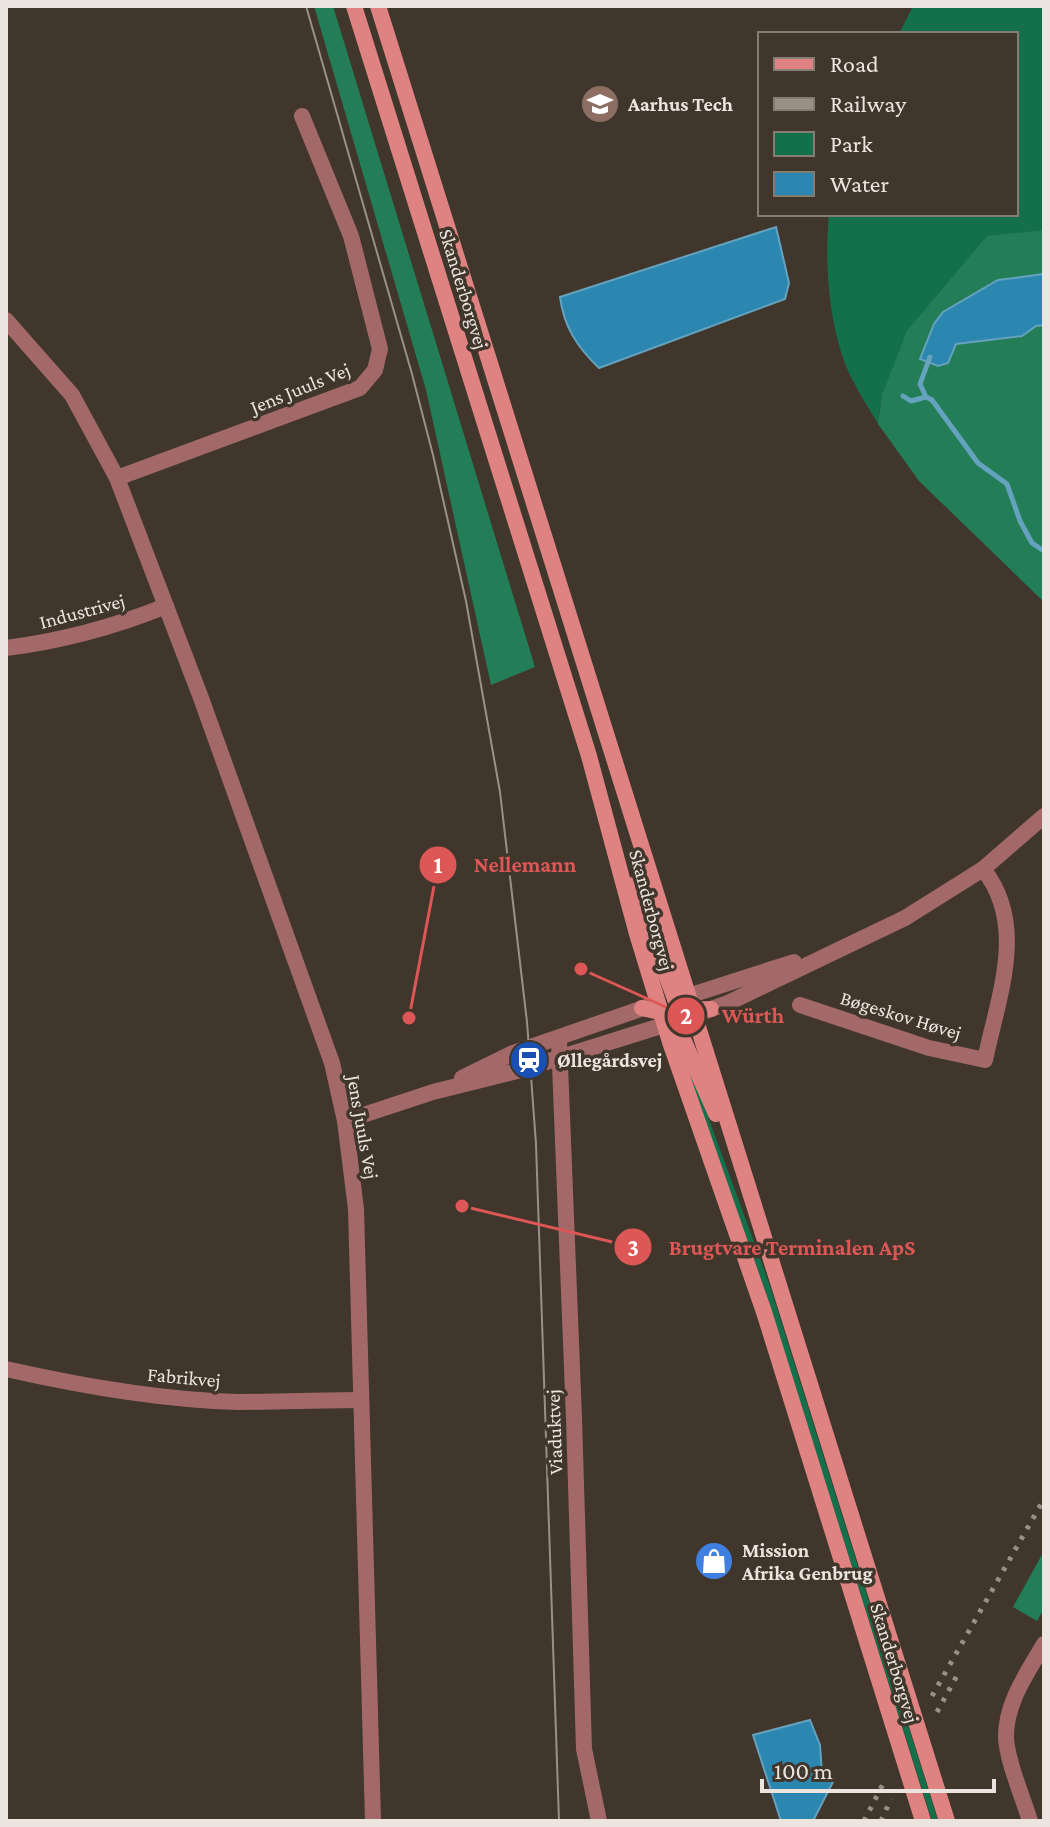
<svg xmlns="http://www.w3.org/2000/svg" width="1050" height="1827" font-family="'Crimson Pro',serif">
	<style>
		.green { fill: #13704b }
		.forest { fill: #237e58 }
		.water { fill: #2b86b0; stroke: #65a2be; stroke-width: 2 }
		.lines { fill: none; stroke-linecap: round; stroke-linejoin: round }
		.stream { stroke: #65a2be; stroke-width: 5 }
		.minor { stroke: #a36968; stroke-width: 16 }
		.secondary { stroke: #de8382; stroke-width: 16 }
		.tram { stroke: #999188; stroke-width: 2 }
		.rail { stroke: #999188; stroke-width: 5; stroke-dasharray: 4 8; stroke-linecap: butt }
		.labels { text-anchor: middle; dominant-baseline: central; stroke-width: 7; stroke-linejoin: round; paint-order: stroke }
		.poi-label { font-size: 20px; font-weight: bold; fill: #ece5df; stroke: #40362b; text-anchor: start }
		.street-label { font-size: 20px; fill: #ece5df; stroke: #40362b }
		.leader { fill: none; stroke: #dc5756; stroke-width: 3 }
		.callout-dot { fill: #dc5756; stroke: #40362b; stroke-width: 3 }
		.mark-label { font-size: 24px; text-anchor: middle; font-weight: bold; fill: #fff }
		.callout-label { font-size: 22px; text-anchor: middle; font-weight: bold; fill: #dc5756; stroke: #40362b; stroke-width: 7; stroke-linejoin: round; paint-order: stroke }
	</style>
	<rect width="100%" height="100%" fill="#40362b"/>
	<g class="green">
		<path d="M 913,6 L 1044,6 L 1044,230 L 987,237 L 882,395 L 878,424 C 869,408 858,392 850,375 C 829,331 824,262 829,214 L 1016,214 L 1016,34 L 899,34 Z"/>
		<polygon points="689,1065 769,1283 938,1821 932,1821 766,1293 686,1066"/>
	</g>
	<g class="forest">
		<polygon points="314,6 333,6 535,667 491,685 426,390"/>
		<polygon points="1044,230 1044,274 998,280 943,312 929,364 938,366 948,363 956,344 1022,336 1037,326 1044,325 1044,602 919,481 878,424 882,395 907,331 987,236"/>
		<polygon points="1044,1551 1044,1609 1037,1621 1013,1607"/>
	</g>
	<g class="water">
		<path d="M 776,227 L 789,283 L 785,299 L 599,368 C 577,347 564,327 560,297 Z"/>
		<polygon points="1044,274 1044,325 1036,326 1022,336 956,344 948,363 938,366 920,359 934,324 943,312 998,280"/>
		<polygon points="810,1720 820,1745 822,1773 834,1780 813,1821 781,1821 753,1735"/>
	</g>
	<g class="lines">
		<g class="stream">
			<polyline points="930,357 920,384 926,397 932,400 978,463 1007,484 1020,521 1032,543 1044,551"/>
			<polyline points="903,396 911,401 926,397"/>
		</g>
		<g class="minor">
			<polyline points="6,320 72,395 117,478 201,698 332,1063 345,1121 356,1209 373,1821"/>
			<polyline points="117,478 360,388 375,370 380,349 351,236 302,116"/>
			<path d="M 6,648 C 62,641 114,627 166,606"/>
			<polyline points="688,996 794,962"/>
			<path d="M 800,1005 L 929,1048 L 985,1060 C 998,997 1028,925 983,869"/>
			<polyline points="697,1014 728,1003 905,918 983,869 1044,816"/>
			<polyline points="559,1040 574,1418 584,1749 599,1821"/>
			<polyline points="462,1078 513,1053 652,1005"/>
			<polyline points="345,1121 433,1092 517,1071 664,1025"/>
			<path d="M 6,1369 C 81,1386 160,1400 238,1402 C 279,1402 320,1400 361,1400"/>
			<path d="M 1030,1821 C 1023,1798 1006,1758 1006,1736 C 1006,1702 1028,1672 1044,1644"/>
		</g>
		<g class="secondary">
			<polyline points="354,6 589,756 637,934 670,1042 764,1312 923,1821"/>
			<polyline points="378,6 947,1821"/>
			<path d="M 633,885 L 675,999 C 686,1010 696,1010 711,1009"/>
			<polyline points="642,1008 660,1012 675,1021 716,1114"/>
		</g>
		<polyline class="tram" points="306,6 412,374 433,455 466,601 500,792 527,1022 536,1144 559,1821"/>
		<g class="rail">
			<polyline points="932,1696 1044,1499"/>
			<polyline points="937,1712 960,1670"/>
			<polyline points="864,1821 883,1784"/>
			<polyline points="881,1821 891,1799"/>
		</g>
	</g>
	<defs>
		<symbol id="university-disc" viewBox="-11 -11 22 22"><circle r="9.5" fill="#8d6e63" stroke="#40362b"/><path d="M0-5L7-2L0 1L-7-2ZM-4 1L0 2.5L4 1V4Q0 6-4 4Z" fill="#fff"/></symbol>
		<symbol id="station-disc" viewBox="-11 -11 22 22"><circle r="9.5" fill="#1a4fb4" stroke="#40362b"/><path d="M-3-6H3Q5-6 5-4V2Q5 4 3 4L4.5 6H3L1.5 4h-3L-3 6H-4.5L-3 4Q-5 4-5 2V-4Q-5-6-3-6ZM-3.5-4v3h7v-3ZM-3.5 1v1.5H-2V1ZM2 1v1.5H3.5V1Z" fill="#fff"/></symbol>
		<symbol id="shop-disc" viewBox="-11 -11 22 22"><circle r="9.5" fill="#3f7fe0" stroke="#40362b"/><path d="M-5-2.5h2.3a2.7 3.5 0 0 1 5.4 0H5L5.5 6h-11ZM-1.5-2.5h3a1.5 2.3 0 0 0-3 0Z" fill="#fff"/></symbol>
	</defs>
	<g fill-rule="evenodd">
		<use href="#university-disc" x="578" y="82" width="44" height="44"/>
		<use href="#station-disc" x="507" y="1038" width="44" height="44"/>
		<use href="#shop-disc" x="692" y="1539" width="44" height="44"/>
	</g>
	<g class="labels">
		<g class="poi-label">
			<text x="628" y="104">Aarhus Tech</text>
			<text x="557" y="1060">Øllegårdsvej</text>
			<text x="742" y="1550">Mission<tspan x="742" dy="23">Afrika Genbrug</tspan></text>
		</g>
		<g class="street-label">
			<text transform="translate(464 289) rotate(73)">Skanderborgvej</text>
			<text transform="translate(300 388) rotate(-22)">Jens Juuls Vej</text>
			<text transform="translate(82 611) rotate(-15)">Industrivej</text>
			<text transform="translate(652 910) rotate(75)">Skanderborgvej</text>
			<text transform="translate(901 1015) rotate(17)">Bøgeskov Høvej</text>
			<text transform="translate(363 1127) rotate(80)">Jens Juuls Vej</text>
			<text transform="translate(184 1377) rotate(5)">Fabrikvej</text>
			<text transform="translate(554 1432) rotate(-92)">Viaduktvej</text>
			<text transform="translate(895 1663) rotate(73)">Skanderborgvej</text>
		</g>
	</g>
	<path class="leader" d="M409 1018L438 865M581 969L686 1016M462 1206L633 1247"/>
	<g class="callout-dot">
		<circle cx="409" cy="1018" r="8"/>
		<circle cx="581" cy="969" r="8"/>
		<circle cx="462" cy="1206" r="8"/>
		<circle cx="438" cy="865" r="20"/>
		<circle cx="686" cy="1016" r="20"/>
		<circle cx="633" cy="1247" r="20"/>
	</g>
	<g class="mark-label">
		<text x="438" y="873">1</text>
		<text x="686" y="1024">2</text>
		<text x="633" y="1256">3</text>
	</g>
	<g class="callout-label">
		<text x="525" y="872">Nellemann</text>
		<text x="753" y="1023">Würth</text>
		<text x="792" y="1255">Brugtvare Terminalen ApS</text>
	</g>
	<rect width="1050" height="1827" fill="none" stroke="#ece5df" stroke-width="16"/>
	<rect x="758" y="32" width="260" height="184" fill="#40362b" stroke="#857c73" stroke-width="2"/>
	<rect x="774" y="58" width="40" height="12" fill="#de8382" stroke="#857c73" stroke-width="2"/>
	<text x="830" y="72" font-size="24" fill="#ece5df">Road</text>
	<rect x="774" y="98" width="40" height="12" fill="#999188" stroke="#857c73" stroke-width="2"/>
	<text x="830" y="112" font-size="24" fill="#ece5df">Railway</text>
	<rect x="774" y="132" width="40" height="24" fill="#13704b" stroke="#857c73" stroke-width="2"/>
	<text x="830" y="152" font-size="24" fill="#ece5df">Park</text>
	<rect x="774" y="172" width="40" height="24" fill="#2b86b0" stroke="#857c73" stroke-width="2"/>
	<text x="830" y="192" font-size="24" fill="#ece5df">Water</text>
	<path d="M762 1779v12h232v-12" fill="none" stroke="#ece5df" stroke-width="4"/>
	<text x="774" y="1779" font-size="24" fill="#ece5df" stroke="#40362b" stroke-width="6" paint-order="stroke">100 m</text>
</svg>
